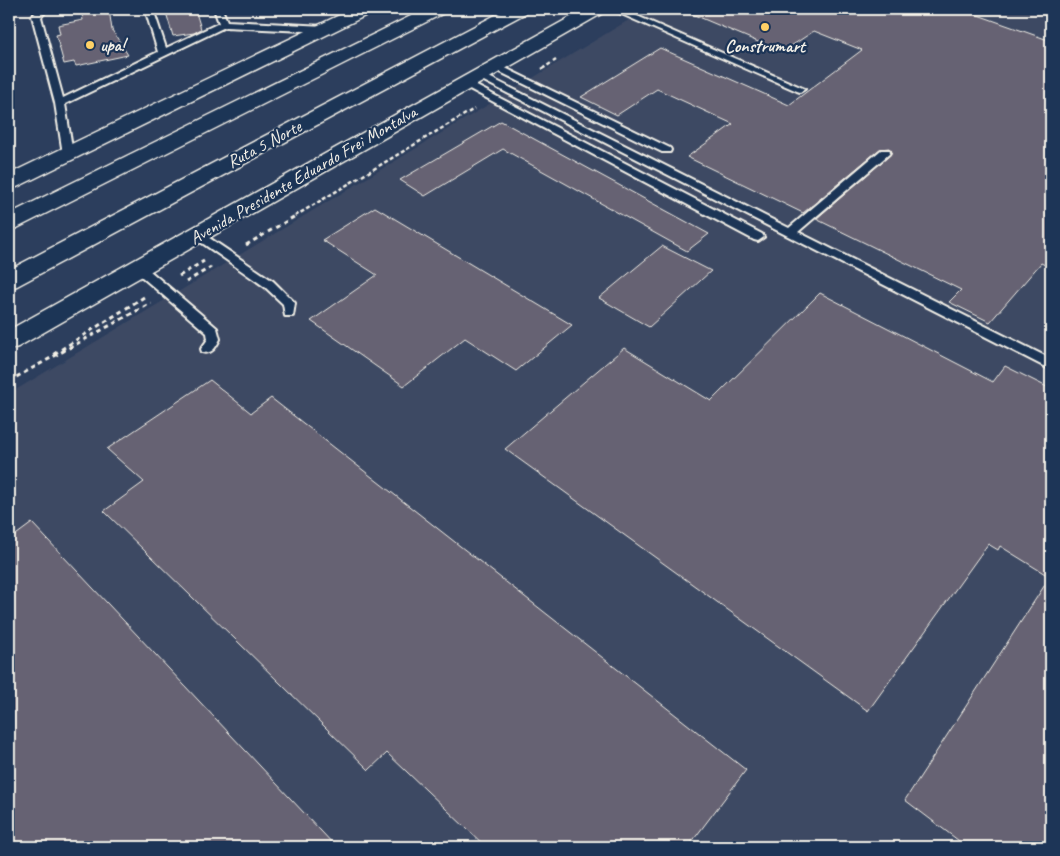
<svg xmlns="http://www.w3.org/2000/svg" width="1060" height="856" font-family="Caveat,sans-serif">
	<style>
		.built { fill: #3d4964 }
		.building { fill: #666273; stroke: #f4f1e8 }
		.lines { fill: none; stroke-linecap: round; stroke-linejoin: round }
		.service-casing { stroke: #f4f1e8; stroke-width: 4 }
		.secondary-casing { stroke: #f4f1e8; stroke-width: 3 }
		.motorway-casing { stroke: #f4f1e8; stroke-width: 3 }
		.path-far1 { stroke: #f4f1e8; stroke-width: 2.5; stroke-dasharray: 4 2.5; stroke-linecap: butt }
		.path { stroke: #f4f1e8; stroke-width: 3; stroke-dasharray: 4.5 4; stroke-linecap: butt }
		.service { fill: #1d3557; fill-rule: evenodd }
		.secondary { fill: #1d3557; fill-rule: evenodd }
		.motorway { fill: #1d3557; fill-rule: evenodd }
		.poi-dot { fill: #ffd166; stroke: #1d3557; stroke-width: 2 }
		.labels { text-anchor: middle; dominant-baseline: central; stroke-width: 4.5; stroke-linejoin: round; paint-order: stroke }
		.far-poi-label { font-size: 18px; font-weight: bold; fill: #f4f1e8; stroke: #1d3557; text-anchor: start }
		.far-street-label { font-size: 18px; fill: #f4f1e8; stroke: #1d3557 }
	</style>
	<rect width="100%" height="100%" fill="#2c3e5d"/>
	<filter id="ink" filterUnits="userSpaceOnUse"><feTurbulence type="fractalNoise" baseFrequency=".02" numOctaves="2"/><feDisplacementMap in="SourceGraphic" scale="10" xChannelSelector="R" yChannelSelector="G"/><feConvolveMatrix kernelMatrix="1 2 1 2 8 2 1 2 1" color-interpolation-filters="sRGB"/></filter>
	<g filter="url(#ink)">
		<polygon class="built" points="647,9 1051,9 1051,847 9,847 9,394"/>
		<g class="building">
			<polygon points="81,9 109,9 112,30 128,55 76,66 74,62 64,64 56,35 60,34 58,25 83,20"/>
			<polygon points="165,9 195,9 201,29 194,33 173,36"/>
			<polygon points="680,9 961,9 1051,41 1051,268 1041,263 990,322 949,302 961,290 816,219 890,155 892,151 889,148 880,149 803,213 687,157 733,124 657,89 617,115 581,97 660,48 789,105 862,50 814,31 782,52"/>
			<polygon points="501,121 709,234 687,251 503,149 425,196 400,180"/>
			<polygon points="375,207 572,325 516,371 465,338 404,386 311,321 377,275 322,240"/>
			<polygon points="662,246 711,271 649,327 599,298"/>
			<polygon points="820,293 993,382 1005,366 1051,389 1051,847 967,847 905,800 1050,577 1000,546 998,550 988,544 868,711 505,449 624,348 711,401"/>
			<polygon points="210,380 251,413 271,398 746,770 688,847 486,847 387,753 369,770 104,511 144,482 107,449"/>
			<polygon points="32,523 336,847 9,847 9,540"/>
		</g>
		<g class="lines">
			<defs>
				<g id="service">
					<polygon points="39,9 48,9 41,17 63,98 158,52 145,9 153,9 166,48 219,23 214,9 222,9 227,21 324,26 329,29 324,32 225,27 65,104 73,154 68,157 63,154 55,103 32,16"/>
					<polygon points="610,9 621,9 805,89 800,92 797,91"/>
					<polygon points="495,63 670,148 671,150 670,152 662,152 492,68 492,64"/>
					<polygon points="479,72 789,228 881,150 889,150 890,152 889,154 798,232 1051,359 1051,370 476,77 476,73"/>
					<polygon points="465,80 762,234 764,237 758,241 754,240 462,85 462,81"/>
					<polygon points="199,231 273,281 295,303 293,316 285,316 283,304 265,287 195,238 193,235 195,232"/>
					<path d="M 139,264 L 143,265 L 217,328 L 220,339 C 216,347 212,355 202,352 L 201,349 L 208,339 L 207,333 L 135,271 L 133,268 L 135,265 Z"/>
				</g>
				<g id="secondary">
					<polygon points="352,9 374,9 371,13 17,187 9,188 9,174"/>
					<polygon points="585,9 606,9 603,13 18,347 9,350 9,330"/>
				</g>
				<g id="motorway">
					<polygon points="425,9 447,9 444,13 17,228 9,230 9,214"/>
					<polygon points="507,9 529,9 526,13 17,286 9,288 9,270"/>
				</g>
			</defs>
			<use href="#service" class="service-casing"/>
			<use href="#secondary" class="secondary-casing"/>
			<use href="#motorway" class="motorway-casing"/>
			<g class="path-far1">
				<polyline points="542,69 556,60"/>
				<polyline points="295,216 474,109"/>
			</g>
			<g class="path">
				<polyline points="246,245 297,215"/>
				<polyline points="179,276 204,261"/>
				<polyline points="186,282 211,267"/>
				<polyline points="54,354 144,297"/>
				<polyline points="9,381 151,303"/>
			</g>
			<use href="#service" class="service"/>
			<use href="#secondary" class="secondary"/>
			<use href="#motorway" class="motorway"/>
		</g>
	</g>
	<g class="poi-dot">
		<circle cx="765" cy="27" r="5"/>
		<circle cx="90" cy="45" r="5"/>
	</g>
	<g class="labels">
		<g class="far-poi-label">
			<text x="100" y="45">upa!</text>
			<text x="765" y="46" text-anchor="middle">Construmart</text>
		</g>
		<g class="far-street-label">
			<text transform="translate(264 144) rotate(-28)">Ruta 5 Norte</text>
			<text transform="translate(303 175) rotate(-30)">Avenida Presidente Eduardo Frei Montalva</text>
		</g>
	</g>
	<rect width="1060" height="856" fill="none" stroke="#1d3557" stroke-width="30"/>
	<rect x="15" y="15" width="1030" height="826" fill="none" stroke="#f4f1e8" stroke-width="2" filter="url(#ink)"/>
</svg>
